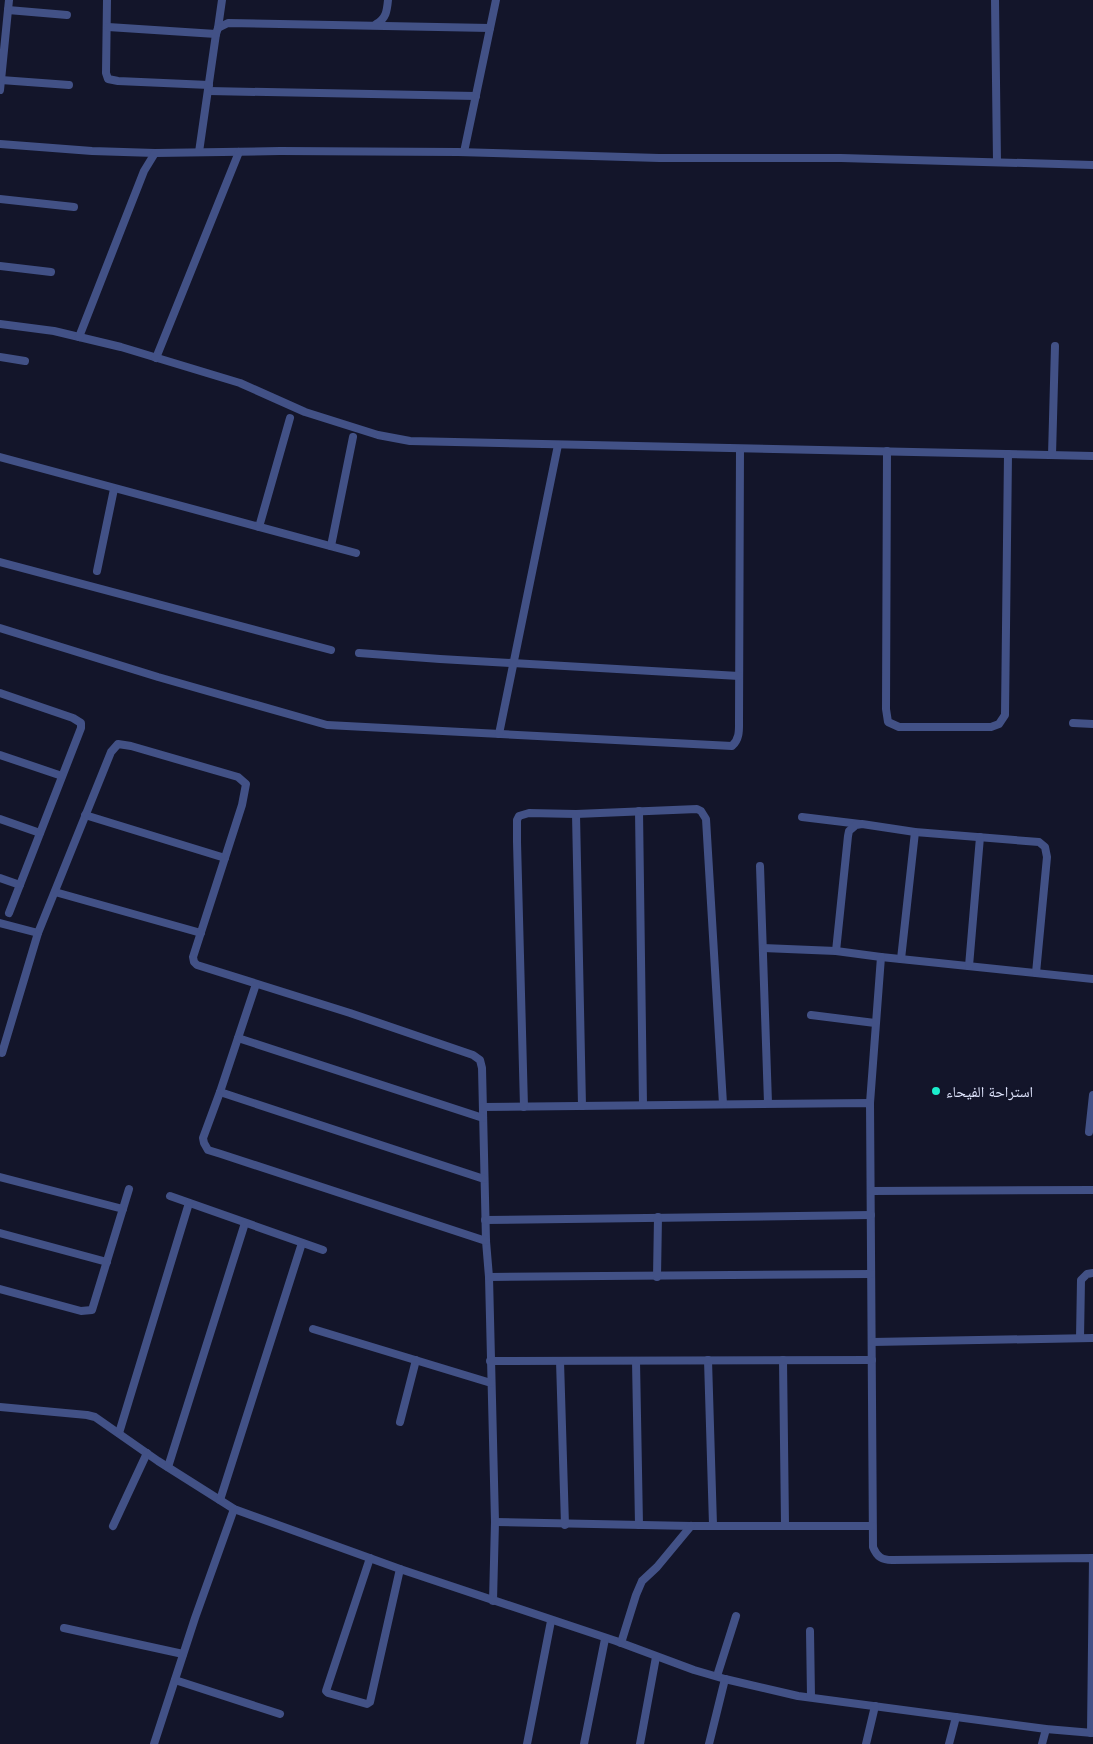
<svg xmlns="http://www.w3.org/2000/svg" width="1093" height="1744" font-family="Quicksand,'Noto Naskh Arabic',sans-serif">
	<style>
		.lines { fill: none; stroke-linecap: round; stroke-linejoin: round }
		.minor { stroke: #425186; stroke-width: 8 }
		.poi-dot { fill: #1bedcc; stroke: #13152a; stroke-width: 2 }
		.labels { text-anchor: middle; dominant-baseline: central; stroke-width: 4; stroke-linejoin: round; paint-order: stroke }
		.poi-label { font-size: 15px; fill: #dfe4fd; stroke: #13152a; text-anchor: start }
	</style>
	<rect width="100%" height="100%" fill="#13152a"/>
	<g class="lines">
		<g class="minor">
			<polyline points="107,0 106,73 108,79 118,81 209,85"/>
			<polyline points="995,0 997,162"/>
			<polyline points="8,10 67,15"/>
			<path d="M 376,24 C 386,19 387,11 388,0"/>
			<polyline points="108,27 216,34"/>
			<polyline points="218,28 222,0"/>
			<polyline points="1,80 69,85"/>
			<polyline points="0,90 9,0"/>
			<polyline points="209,91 476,96"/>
			<polyline points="0,144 92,151 155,153"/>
			<polyline points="199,152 216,34 218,28 228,23 490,28"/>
			<polyline points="464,152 496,0"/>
			<polyline points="0,199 74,207"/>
			<polyline points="0,266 51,272"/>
			<polyline points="0,324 54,331 121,347 240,383 305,412 378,435 410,441 1093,456"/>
			<polyline points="79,337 144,171 155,153 280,151 458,152 659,158 841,158 1093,165"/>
			<polyline points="0,357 25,361"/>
			<polyline points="156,358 239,152"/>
			<polyline points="887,451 886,709 888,722 899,727 991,727 999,724 1005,715 1008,454"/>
			<polyline points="1052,455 1055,346"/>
			<polyline points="0,457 356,553"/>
			<polyline points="259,527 290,418"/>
			<polyline points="331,546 353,437"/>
			<polyline points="0,562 331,650"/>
			<polyline points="97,571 114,489"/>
			<path d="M 0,628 L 158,677 L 327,725 L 732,746 C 740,739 739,729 739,720 L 740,449"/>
			<polyline points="359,653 440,659 739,676"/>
			<polyline points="0,693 73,718 81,723 81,728 9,913"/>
			<polyline points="1073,723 1093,724"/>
			<polyline points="499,734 558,445"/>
			<polyline points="0,755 62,776"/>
			<polyline points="639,811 643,1105"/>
			<polyline points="576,814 582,1106"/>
			<polyline points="85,815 225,858"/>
			<polyline points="802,817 860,824"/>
			<polyline points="0,819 40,833"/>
			<polyline points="760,866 768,1103"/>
			<polyline points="0,878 20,885"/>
			<polyline points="55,892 201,933"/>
			<polyline points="0,923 38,933 111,752 118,744 131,746 238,777 246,784 242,805 193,957 194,962 197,965 350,1013 473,1055 480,1060 482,1068 486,1241 489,1277 495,1522 493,1601"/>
			<polyline points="763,948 836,951 881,957 1093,979"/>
			<polyline points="836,951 848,836 849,831 856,825 862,824 915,832 1039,842 1045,847 1047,857 1036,973"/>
			<polyline points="901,959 915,832"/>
			<polyline points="969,966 980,837"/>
			<polyline points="256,984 220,1092 203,1138 204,1143 208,1150 221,1154 486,1241"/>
			<polyline points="811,1015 875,1023"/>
			<polyline points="238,1038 483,1118"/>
			<polyline points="2,1053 38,933"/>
			<polyline points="220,1092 484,1179"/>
			<polyline points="870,1103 881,957"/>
			<path d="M 483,1107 L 870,1103 L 873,1547 C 877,1557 882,1560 892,1560 L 1093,1558 L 1091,1733"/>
			<polyline points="524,1107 517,842 517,820 519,816 529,813 576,814 697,809 701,811 706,819 723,1104"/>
			<polyline points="1089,1132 1093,1095"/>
			<polyline points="0,1177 123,1209"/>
			<polyline points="871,1191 1093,1190"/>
			<polyline points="170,1196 323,1250"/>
			<polyline points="485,1220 871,1215"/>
			<polyline points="0,1233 107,1262"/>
			<polyline points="489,1277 871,1274"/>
			<polyline points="657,1277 658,1217"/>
			<polyline points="0,1289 81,1311 92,1310 129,1189"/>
			<polyline points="313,1329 491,1383"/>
			<polyline points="1080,1338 1081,1280 1087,1274 1093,1273"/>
			<polyline points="872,1342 1093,1338"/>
			<polyline points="708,1360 713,1525"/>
			<polyline points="783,1360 785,1525"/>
			<polyline points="490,1361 872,1360"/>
			<polyline points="560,1361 565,1525"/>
			<polyline points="636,1361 639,1525"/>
			<polyline points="0,1407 87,1415 95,1417 158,1461 234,1509 400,1569 616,1641 694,1670 725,1679 798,1696 1046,1729 1093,1733"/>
			<polyline points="400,1422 416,1360"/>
			<polyline points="119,1433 189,1203"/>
			<polyline points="168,1467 245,1223"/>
			<polyline points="220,1500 302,1243"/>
			<polyline points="495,1522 691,1526 872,1526"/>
			<polyline points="113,1526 147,1453"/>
			<polyline points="370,1558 326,1691 328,1693 367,1704 370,1702 400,1569"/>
			<polyline points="64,1628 183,1654"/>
			<polyline points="810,1631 811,1697"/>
			<polyline points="621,1643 636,1595 642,1581 657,1567 691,1526"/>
			<polyline points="717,1676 736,1616"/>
			<polyline points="175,1680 280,1714"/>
			<polyline points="154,1744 195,1618 234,1509"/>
			<polyline points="527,1744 551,1621"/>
			<polyline points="584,1744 605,1639"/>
			<polyline points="640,1744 656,1657"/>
			<polyline points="709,1744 725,1679"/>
			<polyline points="866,1744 875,1706"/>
			<polyline points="949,1744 956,1717"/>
			<polyline points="1042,1744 1046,1729"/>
		</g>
	</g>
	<circle class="poi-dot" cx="936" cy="1091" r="5"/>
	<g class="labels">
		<g class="poi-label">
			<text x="946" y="1091">استراحة الفيحاء</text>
		</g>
	</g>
</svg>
